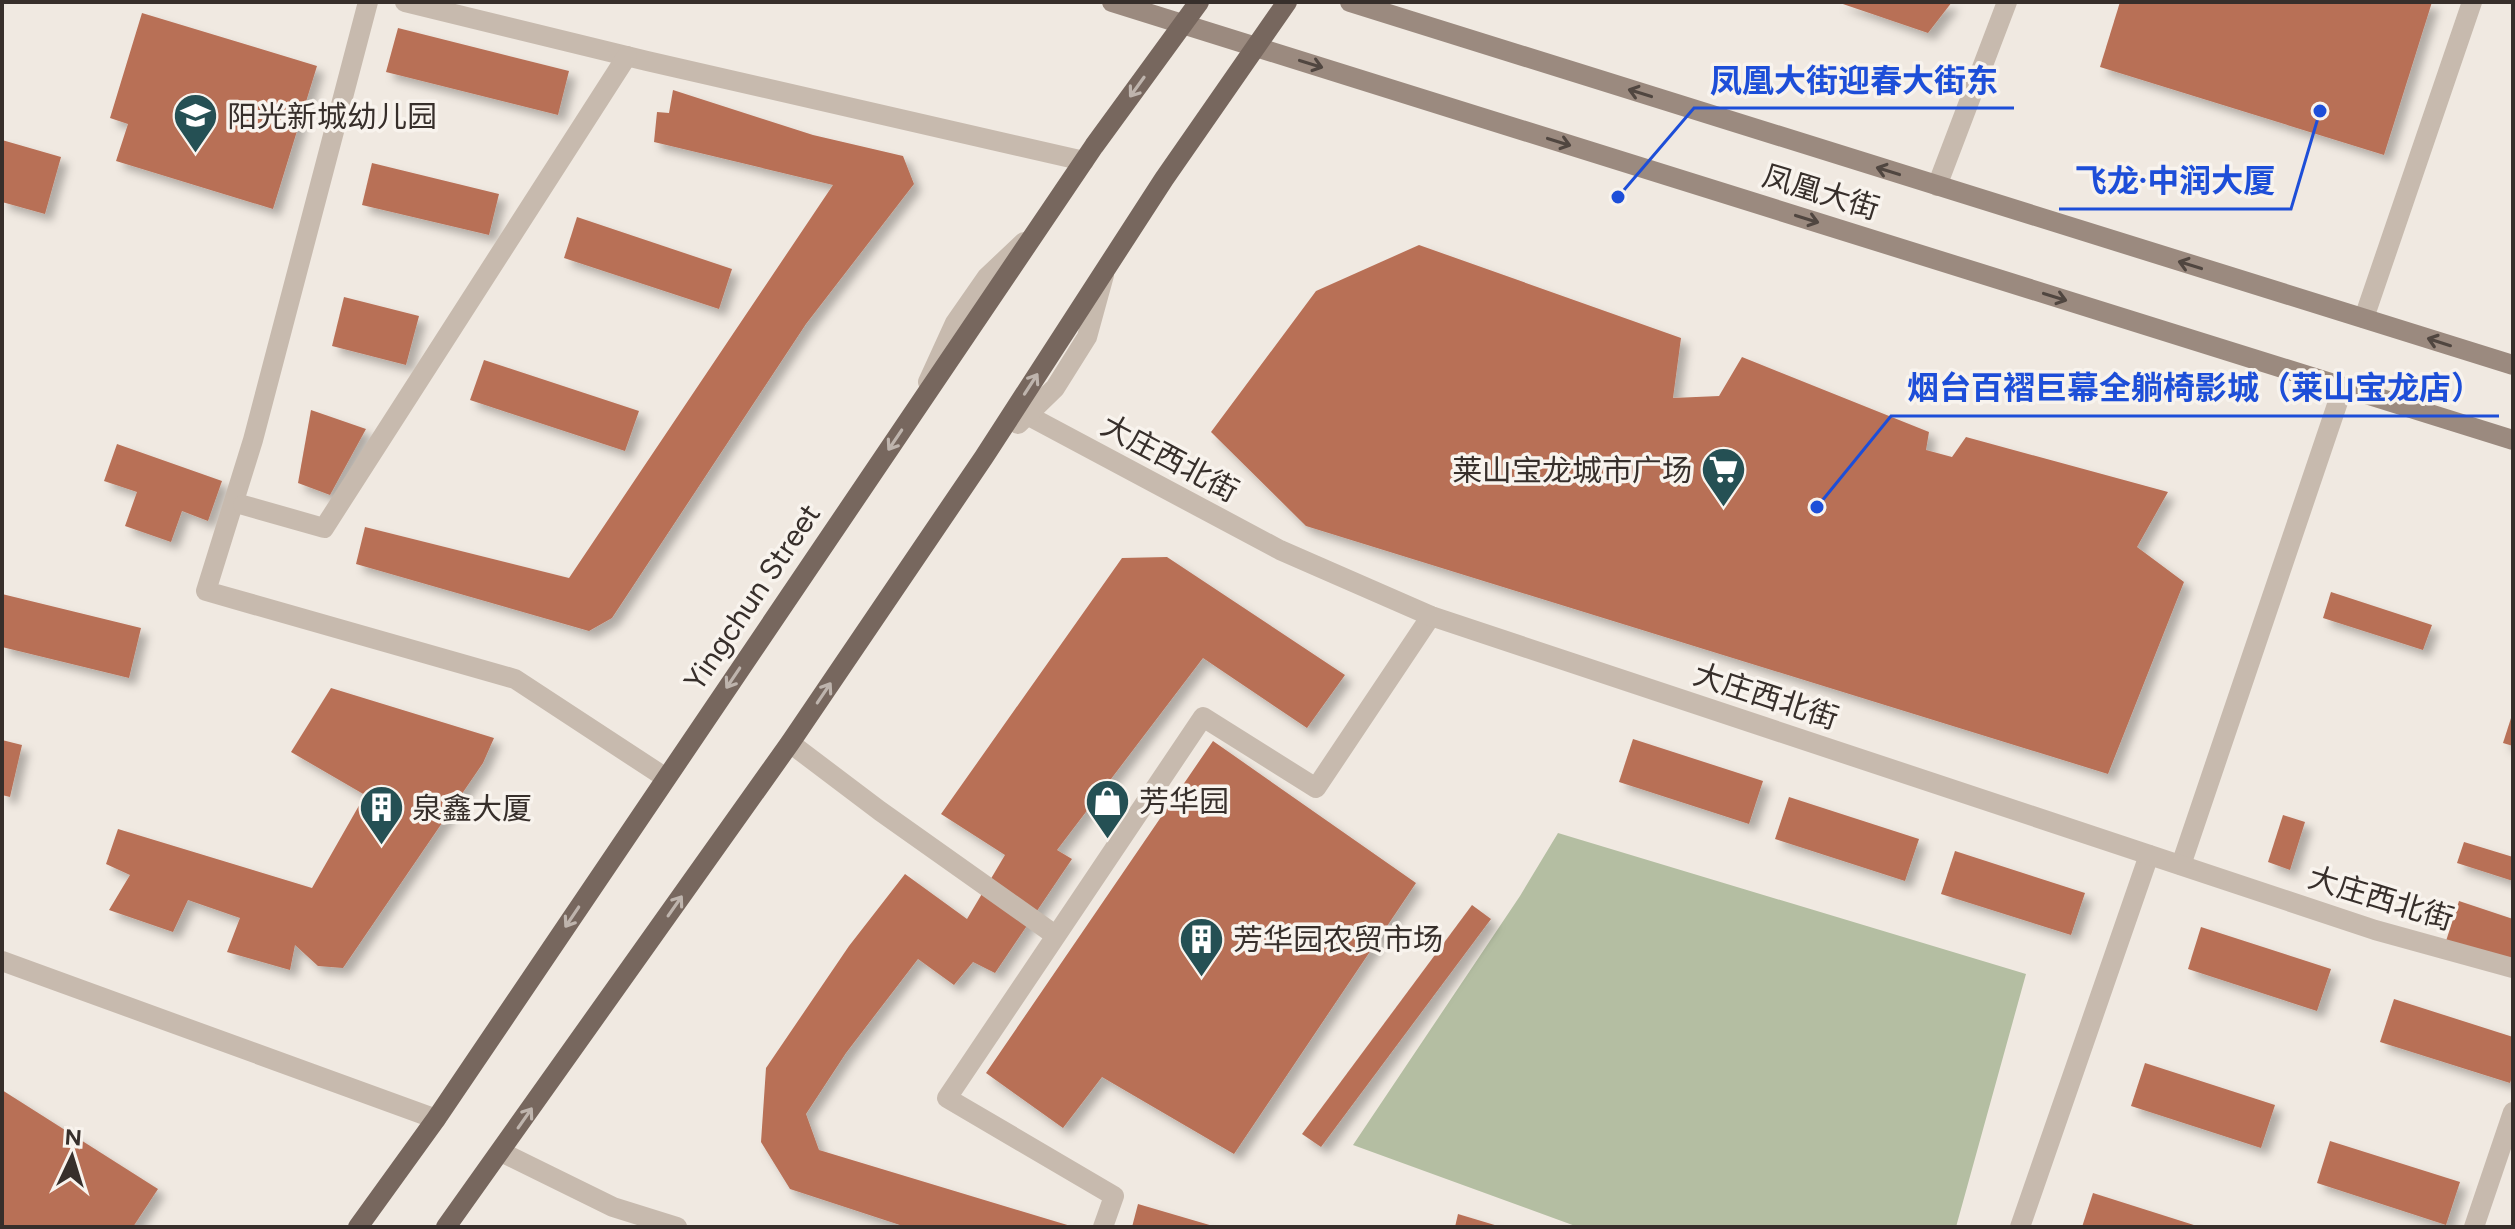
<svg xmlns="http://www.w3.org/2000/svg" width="2515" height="1229" font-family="Figtree,'Noto Sans SC',sans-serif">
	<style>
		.green { fill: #b4bea2 }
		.building { fill: #b87057; filter: url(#shadow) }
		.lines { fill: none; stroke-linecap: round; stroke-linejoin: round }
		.minor { stroke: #c7baae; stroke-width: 20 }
		.tertiary { stroke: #c7baae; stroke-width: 20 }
		.secondary { stroke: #9b8a7f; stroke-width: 20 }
		.primary { stroke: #77675e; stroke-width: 20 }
		.oneway { stroke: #504640 }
		.oneway2 { stroke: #beb4ad }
		.labels { text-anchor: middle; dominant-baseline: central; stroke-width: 7; stroke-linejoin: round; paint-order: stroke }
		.poi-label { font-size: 30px; fill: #372f2b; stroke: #f8f3ed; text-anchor: start }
		.street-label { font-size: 30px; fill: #372f2b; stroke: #f8f3ed }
		.leader { fill: none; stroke: #1d4ed8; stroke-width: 3 }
		.callout-dot { fill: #1d4ed8; stroke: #f8f3ed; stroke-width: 3 }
		.callout-label { font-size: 32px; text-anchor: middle; font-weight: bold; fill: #1d4ed8; stroke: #f8f3ed; stroke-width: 7; stroke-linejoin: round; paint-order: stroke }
	</style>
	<defs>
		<filter id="shadow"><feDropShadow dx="7" dy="7" stdDeviation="4" flood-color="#0004"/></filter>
	</defs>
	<rect width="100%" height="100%" fill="#f0e9e1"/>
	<polygon class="green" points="1558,833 2026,974 1956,1227 1578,1227 1353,1145 1520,896"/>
	<g class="building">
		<polygon points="1837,2 1952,2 1928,33"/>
		<polygon points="2120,2 2432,2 2384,155 2100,67"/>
		<polygon points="142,13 317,66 273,209 116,161 128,124 110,118"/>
		<polygon points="398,28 569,71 558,115 386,72"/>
		<polygon points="673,90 813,135 903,156 914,184 806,324 612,618 589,631 356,564 365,527 569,578 833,185 654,142 657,112 669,113"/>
		<polygon points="2,140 61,157 45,214 2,202"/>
		<polygon points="372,163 499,194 489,235 362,205"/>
		<polygon points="577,217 732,269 719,309 564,258"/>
		<polygon points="1419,245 1681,338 1673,398 1719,396 1742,357 1929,432 1926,450 1952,457 1966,437 2168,492 2137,547 2184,582 2108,774 1306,526 1211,432 1316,291"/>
		<polygon points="344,297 419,316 406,365 332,346"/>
		<polygon points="484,360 639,411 625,451 470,400"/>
		<polygon points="311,410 366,429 330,495 298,483"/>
		<polygon points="117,444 222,481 208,521 182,511 171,542 125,526 137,492 104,481"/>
		<polygon points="1167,557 1345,675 1307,728 1203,658 1057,850 1072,859 995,973 973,962 954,985 918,959 846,1053 806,1114 819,1150 1074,1227 906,1227 790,1189 761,1142 766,1068 849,946 905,874 967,919 1005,855 941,814 1122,558"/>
		<polygon points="2331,592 2432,625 2423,650 2323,618"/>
		<polygon points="2,594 141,628 129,678 2,647"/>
		<polygon points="331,688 494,738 483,763 343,968 318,966 295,945 290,970 227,952 240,918 188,900 173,932 109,910 130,875 106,864 118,829 312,888 365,795 291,752"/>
		<polygon points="2512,715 2513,715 2513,746 2503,743"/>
		<polygon points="1633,739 1763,781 1749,824 1619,782"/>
		<polygon points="2,740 22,745 10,797 2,795"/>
		<polygon points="1213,741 1416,883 1234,1154 1102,1077 1063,1128 986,1073"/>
		<polygon points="1789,797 1919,839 1905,881 1775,839"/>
		<polygon points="2283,815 2305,822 2290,870 2268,862"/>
		<polygon points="2464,842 2513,857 2513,881 2457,863"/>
		<polygon points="1955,851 2085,893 2071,935 1941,894"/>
		<polygon points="2459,901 2513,919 2513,963 2446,941"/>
		<polygon points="1472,905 1491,919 1321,1147 1302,1134"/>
		<polygon points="2201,927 2331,969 2317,1011 2188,969"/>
		<polygon points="2394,999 2513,1037 2513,1074 2510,1083 2380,1042"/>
		<polygon points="2145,1063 2275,1105 2261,1148 2131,1106"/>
		<polygon points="2,1090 158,1189 133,1227 2,1227"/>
		<polygon points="2330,1141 2460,1182 2446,1225 2317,1183"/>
		<polygon points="2093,1193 2197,1226 2197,1227 2082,1227"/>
		<polygon points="1138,1204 1213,1226 1213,1227 1132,1227"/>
		<polygon points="1458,1214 1498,1226 1498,1227 1455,1227"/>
	</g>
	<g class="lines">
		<g class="minor">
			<polyline points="368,2 253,440 206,591 515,679 666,778"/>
			<polyline points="405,2 647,61 1084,161"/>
			<polyline points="1937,186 2007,2"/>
			<polyline points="2364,318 2472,2"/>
			<polyline points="243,505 324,528 627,56"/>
			<polyline points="790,743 880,811 1055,935"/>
			<polyline points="2181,865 2343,387"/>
			<polyline points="2,961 436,1119"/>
			<polyline points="501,1152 613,1207 677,1227"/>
			<polyline points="1103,1227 1114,1196 947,1098 1203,717 1316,788 1431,616"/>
			<polyline points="2020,1227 2149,855"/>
			<polyline points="2474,1227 2513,1112"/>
		</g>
		<g class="tertiary">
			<polyline points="928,382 955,323 987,277 1024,242"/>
			<polyline points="1027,415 1280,550 1431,616 2375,930 2513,968"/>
			<polyline points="1018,424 1055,388 1087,337 1104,275"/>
		</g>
		<g class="secondary">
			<polyline points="1112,2 2513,440"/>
			<polyline points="1350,2 2513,365"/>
		</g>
		<g class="primary">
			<polyline points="358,1227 436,1119 1094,146 1199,2"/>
			<polyline points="446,1227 790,743 984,457 1164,179 1287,2"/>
		</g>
	</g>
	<defs><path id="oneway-shaft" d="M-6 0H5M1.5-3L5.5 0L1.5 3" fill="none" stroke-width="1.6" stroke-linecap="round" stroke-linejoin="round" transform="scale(2)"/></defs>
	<g class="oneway">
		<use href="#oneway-shaft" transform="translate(1311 64) rotate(17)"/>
		<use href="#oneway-shaft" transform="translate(1640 93) rotate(-163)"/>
		<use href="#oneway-shaft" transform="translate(1559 142) rotate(17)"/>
		<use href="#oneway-shaft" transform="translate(1888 171) rotate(-163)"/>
		<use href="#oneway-shaft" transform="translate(1807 219) rotate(17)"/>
		<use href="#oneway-shaft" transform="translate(2190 265) rotate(-163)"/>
		<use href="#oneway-shaft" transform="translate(2055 297) rotate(17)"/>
		<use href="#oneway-shaft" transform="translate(2439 342) rotate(-162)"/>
	</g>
	<g class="oneway2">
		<use href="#oneway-shaft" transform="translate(1137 87) rotate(126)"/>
		<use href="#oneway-shaft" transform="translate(1031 384) rotate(-57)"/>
		<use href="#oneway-shaft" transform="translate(895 440) rotate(124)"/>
		<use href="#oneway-shaft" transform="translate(733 678) rotate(124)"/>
		<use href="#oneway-shaft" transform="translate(824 693) rotate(-56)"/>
		<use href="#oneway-shaft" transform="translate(675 906) rotate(-55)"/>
		<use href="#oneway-shaft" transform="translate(572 917) rotate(124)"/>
		<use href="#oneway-shaft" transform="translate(525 1118) rotate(-55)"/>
	</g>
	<defs>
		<symbol id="school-pin" viewBox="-11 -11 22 30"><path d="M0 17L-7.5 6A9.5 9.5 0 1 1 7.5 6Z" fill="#255054" stroke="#f8f3ed"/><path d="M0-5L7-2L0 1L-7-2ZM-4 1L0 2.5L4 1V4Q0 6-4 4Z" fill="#fff"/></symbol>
		<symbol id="supermarket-pin" viewBox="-11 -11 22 30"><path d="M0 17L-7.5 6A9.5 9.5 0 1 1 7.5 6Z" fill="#255054" stroke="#f8f3ed"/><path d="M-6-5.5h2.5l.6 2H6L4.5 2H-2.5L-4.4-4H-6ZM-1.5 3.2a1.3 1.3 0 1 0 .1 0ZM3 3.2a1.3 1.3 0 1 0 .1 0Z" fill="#fff"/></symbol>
		<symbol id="shop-pin" viewBox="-11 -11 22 30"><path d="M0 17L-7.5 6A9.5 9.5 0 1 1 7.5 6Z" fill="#255054" stroke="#f8f3ed"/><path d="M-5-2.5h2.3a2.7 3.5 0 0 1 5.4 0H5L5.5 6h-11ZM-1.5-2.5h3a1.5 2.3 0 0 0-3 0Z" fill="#fff"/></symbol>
		<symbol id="building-pin" viewBox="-11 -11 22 30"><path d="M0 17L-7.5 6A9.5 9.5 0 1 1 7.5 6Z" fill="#255054" stroke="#f8f3ed"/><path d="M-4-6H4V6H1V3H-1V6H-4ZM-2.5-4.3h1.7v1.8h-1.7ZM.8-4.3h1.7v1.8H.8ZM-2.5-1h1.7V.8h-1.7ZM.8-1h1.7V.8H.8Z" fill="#fff"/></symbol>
	</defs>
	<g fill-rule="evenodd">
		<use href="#school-pin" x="170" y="90" width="51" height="69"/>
		<use href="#supermarket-pin" x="1698" y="444" width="51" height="69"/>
		<use href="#shop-pin" x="1082" y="776" width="51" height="69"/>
		<use href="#building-pin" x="356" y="782" width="51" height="69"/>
		<use href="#building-pin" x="1176" y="914" width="51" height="69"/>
	</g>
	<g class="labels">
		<g class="poi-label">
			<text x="227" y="116">阳光新城幼儿园</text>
			<text x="1692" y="470" text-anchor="end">莱山宝龙城市广场</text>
			<text x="1139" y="801">芳华园</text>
			<text x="412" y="808">泉鑫大厦</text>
			<text x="1233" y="939">芳华园农贸市场</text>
		</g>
		<g class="street-label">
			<text transform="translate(1821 192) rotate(17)">凤凰大街</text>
			<text transform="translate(1170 458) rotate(28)">大庄西北街</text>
			<text transform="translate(752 597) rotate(-56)">Yingchun Street</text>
			<text transform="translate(1766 696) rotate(18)">大庄西北街</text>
			<text transform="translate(2381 898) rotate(17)">大庄西北街</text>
		</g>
	</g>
	<path class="leader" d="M1618 197L1694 108H2014M2320 111L2291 209H2059M1817 507L1891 416H2499"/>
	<g class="callout-dot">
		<circle cx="1618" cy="197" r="8"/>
		<circle cx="2320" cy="111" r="8"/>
		<circle cx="1817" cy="507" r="8"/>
	</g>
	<g class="callout-label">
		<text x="1854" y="92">凤凰大街迎春大街东</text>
		<text x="2175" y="192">飞龙·中润大厦</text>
		<text x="2195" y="399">烟台百褶巨幕全躺椅影城（莱山宝龙店）</text>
	</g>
	<rect width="2515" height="1229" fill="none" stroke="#372f2b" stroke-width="8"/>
	<g transform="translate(72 1157) rotate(4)" stroke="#f8f3ed" stroke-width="6" paint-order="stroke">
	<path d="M0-6L14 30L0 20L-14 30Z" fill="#372f2b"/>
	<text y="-12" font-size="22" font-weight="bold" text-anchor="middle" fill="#372f2b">N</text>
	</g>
</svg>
